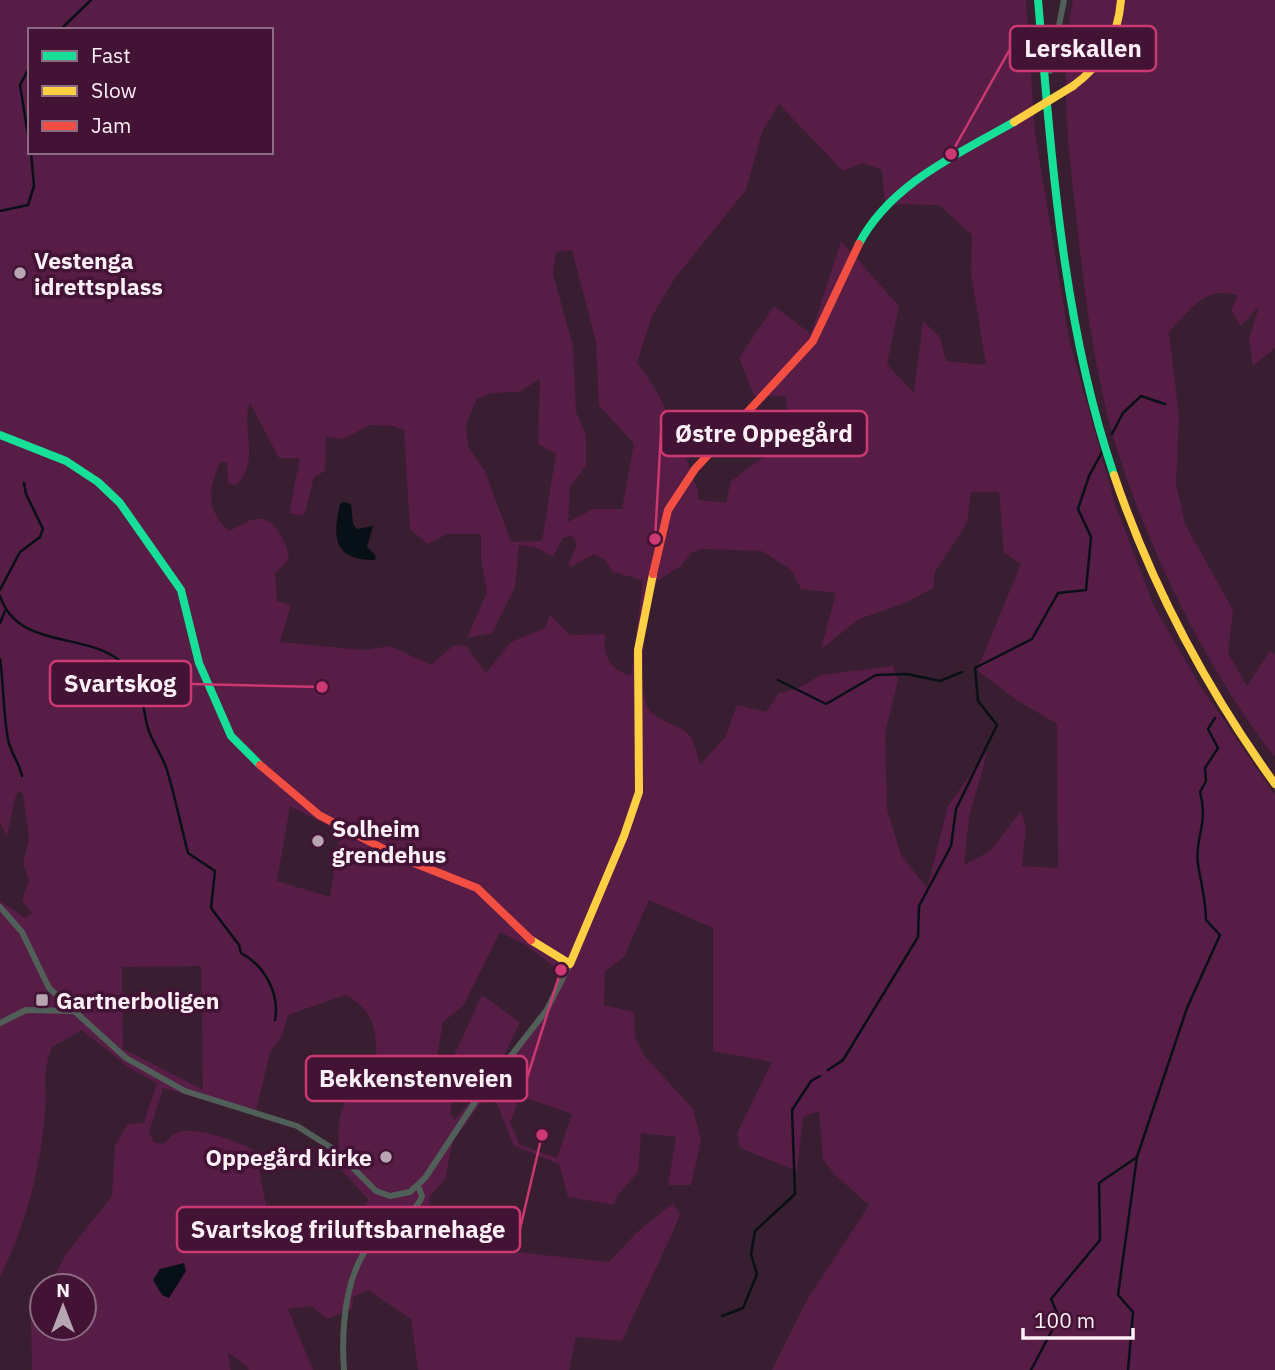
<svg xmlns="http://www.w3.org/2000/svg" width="1275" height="1370" font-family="'IBM Plex Sans',sans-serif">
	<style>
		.green { fill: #581d46; fill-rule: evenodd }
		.water { fill: #081017 }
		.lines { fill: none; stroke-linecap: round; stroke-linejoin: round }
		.stream { stroke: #081017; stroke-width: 2.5 }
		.street { stroke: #515f59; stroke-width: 6 }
		.fast { stroke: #16e098; stroke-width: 8 }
		.slow { stroke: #ffcf43; stroke-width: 8 }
		.jam { stroke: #f24e42; stroke-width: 8 }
		.slow-bridge { stroke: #ffcf43; stroke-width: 8 }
		.poi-dot { fill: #b7a6b1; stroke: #431335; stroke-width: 2.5 }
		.labels { text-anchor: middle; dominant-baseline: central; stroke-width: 7; stroke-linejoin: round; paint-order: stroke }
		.poi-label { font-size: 23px; font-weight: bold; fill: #fceff6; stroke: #431335; text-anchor: start }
		.leader { fill: none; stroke: #cb3872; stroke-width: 2.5 }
		.callout-dot { fill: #cb3872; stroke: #431335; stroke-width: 2.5 }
		.callout { fill: #431335; stroke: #cb3872; stroke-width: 2.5 }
		.callout-label { font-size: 24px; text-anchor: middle; font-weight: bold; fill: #fceff6 }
	</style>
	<rect width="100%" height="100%" fill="#381e30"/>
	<g class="green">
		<path d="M 0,0 L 1026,0 L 1035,133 L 1069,339 L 1116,507 L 1154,606 L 1199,684 L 1275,795 L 1275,1370 L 772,1370 L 807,1300 L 869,1205 L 834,1174 L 823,1159 L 819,1111 L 803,1117 L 797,1171 L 740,1148 L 737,1133 L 772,1062 L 713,1051 L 713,928 L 649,900 L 624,957 L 605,971 L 604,1005 L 634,1012 L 635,1037 L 643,1054 L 693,1109 L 701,1140 L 691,1185 L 668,1185 L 676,1137 L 641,1133 L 638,1172 L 617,1196 L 614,1205 L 568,1197 L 559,1164 L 514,1146 L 491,1089 L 453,1141 L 445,1179 L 429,1198 L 432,1218 L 430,1243 L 609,1262 L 636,1233 L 673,1203 L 680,1215 C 662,1258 641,1298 622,1341 L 576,1337 L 569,1370 L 418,1370 L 411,1319 L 368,1290 L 353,1297 L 352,1309 L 327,1319 L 311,1306 L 288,1309 L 313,1370 L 248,1370 L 249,1368 L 228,1352 L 231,1370 L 32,1370 L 31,1320 L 42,1299 L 42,1328 L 84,1328 L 84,1286 L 49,1286 L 66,1254 L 112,1196 L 115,1145 L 128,1124 L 144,1123 L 157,1083 L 128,1067 L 82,1030 L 52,1047 C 41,1078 47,1082 45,1111 C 41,1168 26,1225 0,1277 L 0,901 L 25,918 L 32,913 L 22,900 L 29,880 L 23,864 L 29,838 L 23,794 L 20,791 L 16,795 L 7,836 L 0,823 ZM 30,30 L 271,30 L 271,152 L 30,152 ZM 779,104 L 843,171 L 863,163 L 882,170 L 885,204 L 939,205 L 972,235 L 971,273 L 986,365 L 946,361 L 940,337 L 923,321 L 914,393 L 887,364 L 899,306 L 841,241 L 811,334 L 774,306 L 739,358 L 754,396 L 785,396 L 792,436 L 731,481 L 726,503 L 698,500 L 698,491 C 682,447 667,400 637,363 L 652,316 L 675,278 L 746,190 L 762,132 ZM 572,250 L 596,342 L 599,405 L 634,444 L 622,509 L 593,509 L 568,522 L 570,486 L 586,466 L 586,435 L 576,412 L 573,346 L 553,274 L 556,252 ZM 540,379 L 538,444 L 556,454 L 542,541 L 511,542 L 485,471 L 468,447 L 466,424 L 477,399 L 491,393 L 519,392 ZM 250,403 L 279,458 L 300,458 L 289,513 L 304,516 L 314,477 L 325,471 L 326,437 L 344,439 L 369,425 L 394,426 L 404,430 L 410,529 L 428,544 L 447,534 L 481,534 L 481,560 L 487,592 L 467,638 L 492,633 L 515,587 L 519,545 L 537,548 L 553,557 L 563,538 L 572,536 L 577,545 L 568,565 L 571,567 L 594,554 L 604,559 L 613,572 L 643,580 L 631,676 C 609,668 603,657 605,634 L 570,635 L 550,615 L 545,628 L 511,642 L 486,673 L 466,646 L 454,645 L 431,665 L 390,646 L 363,650 L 280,642 L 291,605 L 277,601 L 275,573 L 289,559 C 287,544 276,516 256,519 C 247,520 238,527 229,531 C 205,509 208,489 221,461 L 227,463 L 228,483 L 235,485 C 262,466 240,421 250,403 ZM 971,492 L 999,492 L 1004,553 L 1021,564 L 977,670 L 1015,699 L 1057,724 L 1058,868 L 1022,866 L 1026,827 L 1021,811 L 990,851 L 964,865 L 969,817 L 988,750 L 948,806 L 927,888 L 901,855 L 887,809 L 885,733 L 898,680 L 893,666 L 821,675 L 797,689 L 779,693 L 766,712 L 737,705 L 726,736 L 700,765 C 691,720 682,735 652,713 C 632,698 648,603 657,581 L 681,566 L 692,552 L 704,549 L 762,551 L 791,570 L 801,589 L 836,593 L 821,649 L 859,619 L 905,603 L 933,588 L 935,572 L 967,523 ZM 290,806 L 340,832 L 330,897 L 277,881 ZM 500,932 L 526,945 L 561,972 L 546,1006 L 498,1068 L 520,1022 L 482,995 L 445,1075 L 437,1057 L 443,1022 L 463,1006 ZM 201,966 L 203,1089 L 202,1089 L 123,1049 L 122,967 ZM 345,995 C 383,1014 376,1045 375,1081 C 330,1097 340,1127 339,1167 L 368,1199 L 356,1245 L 303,1243 L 267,1250 L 268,1214 L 255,1151 C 239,1141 192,1125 175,1133 C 171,1135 167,1141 163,1144 L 154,1142 L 149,1132 L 163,1088 L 255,1115 L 270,1052 L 282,1036 L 288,1015 ZM 456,1077 L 482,1087 L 455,1120 L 450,1114 ZM 520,1096 L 572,1114 L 557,1158 L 520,1145 L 510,1123 Z"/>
		<path d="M 1073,0 L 1275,0 L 1275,348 L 1253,366 L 1249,339 L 1259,306 L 1241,326 L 1231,310 L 1238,296 C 1207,283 1189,311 1169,332 L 1179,418 L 1176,483 L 1185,524 L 1233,610 L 1228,653 L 1247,686 L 1270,651 L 1275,654 L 1275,757 C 1204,669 1131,516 1105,405 C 1090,340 1082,272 1075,206 C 1067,137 1060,69 1073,0 Z"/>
	</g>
	<g class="water">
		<path d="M 344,502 L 351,504 L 353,524 L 357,529 L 373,526 L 367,547 L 376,556 L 375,560 C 334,560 332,539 340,504 Z"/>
		<polygon points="184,1263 186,1271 169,1298 162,1295 153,1280 160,1269"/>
	</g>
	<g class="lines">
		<g class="stream">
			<polyline points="60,30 91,0"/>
			<polyline points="30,66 20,85 30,147"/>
			<polyline points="0,211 28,205 34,186 31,152"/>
			<polyline points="1112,434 1123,413 1141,396 1165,404"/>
			<polyline points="0,590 20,552 40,537 43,529 26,494 24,483"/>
			<path d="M 0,596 C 19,654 97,628 129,670 C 143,688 142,704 147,725 C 151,741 162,754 167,770 C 175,797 181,826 188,853 L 215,871 L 211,908 L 239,945 L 241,953 C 264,965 280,993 275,1020"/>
			<polyline points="0,623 5,611"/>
			<path d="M 0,659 C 4,686 3,713 8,739 C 10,752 19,762 22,776"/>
			<polyline points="778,680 826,704 876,675 907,674 940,681 962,672"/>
			<polyline points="828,1070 843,1060 918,937 919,906 951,846 956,809 997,725 978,701 975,668 1032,639 1058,593 1086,590 1091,537 1078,509 1089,476 1102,452"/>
			<polyline points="722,1316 743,1308 757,1274 751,1254 755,1231 795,1194 792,1110 811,1081 820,1076"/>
			<path d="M 1031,1370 L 1059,1317 L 1051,1299 L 1100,1240 L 1099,1183 L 1137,1157 L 1187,1008 L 1220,935 L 1206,920 C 1206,900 1201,884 1198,864 C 1194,839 1209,824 1200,792 L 1206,781 L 1205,768 L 1218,748 L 1208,729 L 1215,718"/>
			<polyline points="1128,1370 1133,1312 1118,1295 1137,1157"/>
		</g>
		<g class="street">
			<polyline points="1050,71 1064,0"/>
			<polyline points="0,907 22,932 49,988 126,1058 185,1091 297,1126 335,1150 376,1191 390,1196 410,1192 425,1178 475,1102 546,1011 570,964"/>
			<polyline points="0,1023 26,1010 72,1011"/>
			<path d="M 344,1370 C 341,1328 345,1265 378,1236 C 391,1224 417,1213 422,1196 L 418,1186"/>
		</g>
		<g class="fast">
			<path d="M 1038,0 C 1052,160 1062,322 1114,475"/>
			<path d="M 859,244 C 890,184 958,154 1014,122"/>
			<polyline points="0,435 66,461 98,482 120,503 181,590 199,663 231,736 260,765"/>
		</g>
		<g class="slow">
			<path d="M 1073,86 C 1103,64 1118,37 1121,0"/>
			<path d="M 1114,475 C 1152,587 1206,688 1275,784"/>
			<polyline points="531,940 570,964 624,836 639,792 638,650 653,574"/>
		</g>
		<g class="jam">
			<polyline points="653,574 668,510 695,469 813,341 859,244"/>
			<polyline points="260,765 319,815 399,857 477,888 531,940"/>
		</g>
		<polyline class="slow-bridge" points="1014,122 1073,86"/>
	</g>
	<g class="poi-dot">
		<circle cx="20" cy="273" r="7"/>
		<circle cx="318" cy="841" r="7"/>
		<rect x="35" y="993" width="14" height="14" rx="3.5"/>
		<circle cx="386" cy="1157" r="7"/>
	</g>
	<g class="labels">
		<g class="poi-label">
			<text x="34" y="260">Vestenga<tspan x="34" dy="26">idrettsplass</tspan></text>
			<text x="332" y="828">Solheim<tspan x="332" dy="26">grendehus</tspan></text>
			<text x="56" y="1000">Gartnerboligen</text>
			<text x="372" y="1157" text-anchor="end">Oppegård kirke</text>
		</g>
	</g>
	<path class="leader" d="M951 154L1010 49M655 539L661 433M322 687L191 684M561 970L527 1078M542 1135L520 1229"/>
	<g class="callout-dot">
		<circle cx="951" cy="154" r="7"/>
		<circle cx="655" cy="539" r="7"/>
		<circle cx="322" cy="687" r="7"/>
		<circle cx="561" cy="970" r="7"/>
		<circle cx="542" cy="1135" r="7"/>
	</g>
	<g class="callout">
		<rect x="1010" y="26" width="146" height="45" rx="7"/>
		<rect x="661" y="411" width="206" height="45" rx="7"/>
		<rect x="50" y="661" width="141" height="45" rx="7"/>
		<rect x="306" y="1056" width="221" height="45" rx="7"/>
		<rect x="177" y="1207" width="343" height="45" rx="7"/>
	</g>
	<g class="callout-label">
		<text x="1083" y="57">Lerskallen</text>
		<text x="764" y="442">Østre Oppegård</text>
		<text x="120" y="692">Svartskog</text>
		<text x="416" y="1087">Bekkenstenveien</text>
		<text x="348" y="1238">Svartskog friluftsbarnehage</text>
	</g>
	<rect x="28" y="28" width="245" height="126" fill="#431335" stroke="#8d6b82" stroke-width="2"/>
	<rect x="42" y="51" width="35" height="10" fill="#16e098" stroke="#8d6b82" stroke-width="2"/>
	<text x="91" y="63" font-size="21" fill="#fceff6">Fast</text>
	<rect x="42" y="86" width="35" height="10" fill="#ffcf43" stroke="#8d6b82" stroke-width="2"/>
	<text x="91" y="98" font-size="21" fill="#fceff6">Slow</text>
	<rect x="42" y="121" width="35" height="10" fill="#f24e42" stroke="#8d6b82" stroke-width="2"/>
	<text x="91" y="133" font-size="21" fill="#fceff6">Jam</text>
	<g transform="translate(63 1307)"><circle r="33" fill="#431335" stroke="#8d6b82" stroke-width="2"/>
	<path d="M0-5L12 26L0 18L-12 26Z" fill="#b7a6b1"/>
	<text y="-10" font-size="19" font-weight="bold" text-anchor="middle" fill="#fceff6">N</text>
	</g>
	<path d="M1023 1328v10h110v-10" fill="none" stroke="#fceff6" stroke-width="3.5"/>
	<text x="1034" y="1328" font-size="21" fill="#fceff6" stroke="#431335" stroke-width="5" paint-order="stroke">100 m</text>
</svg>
